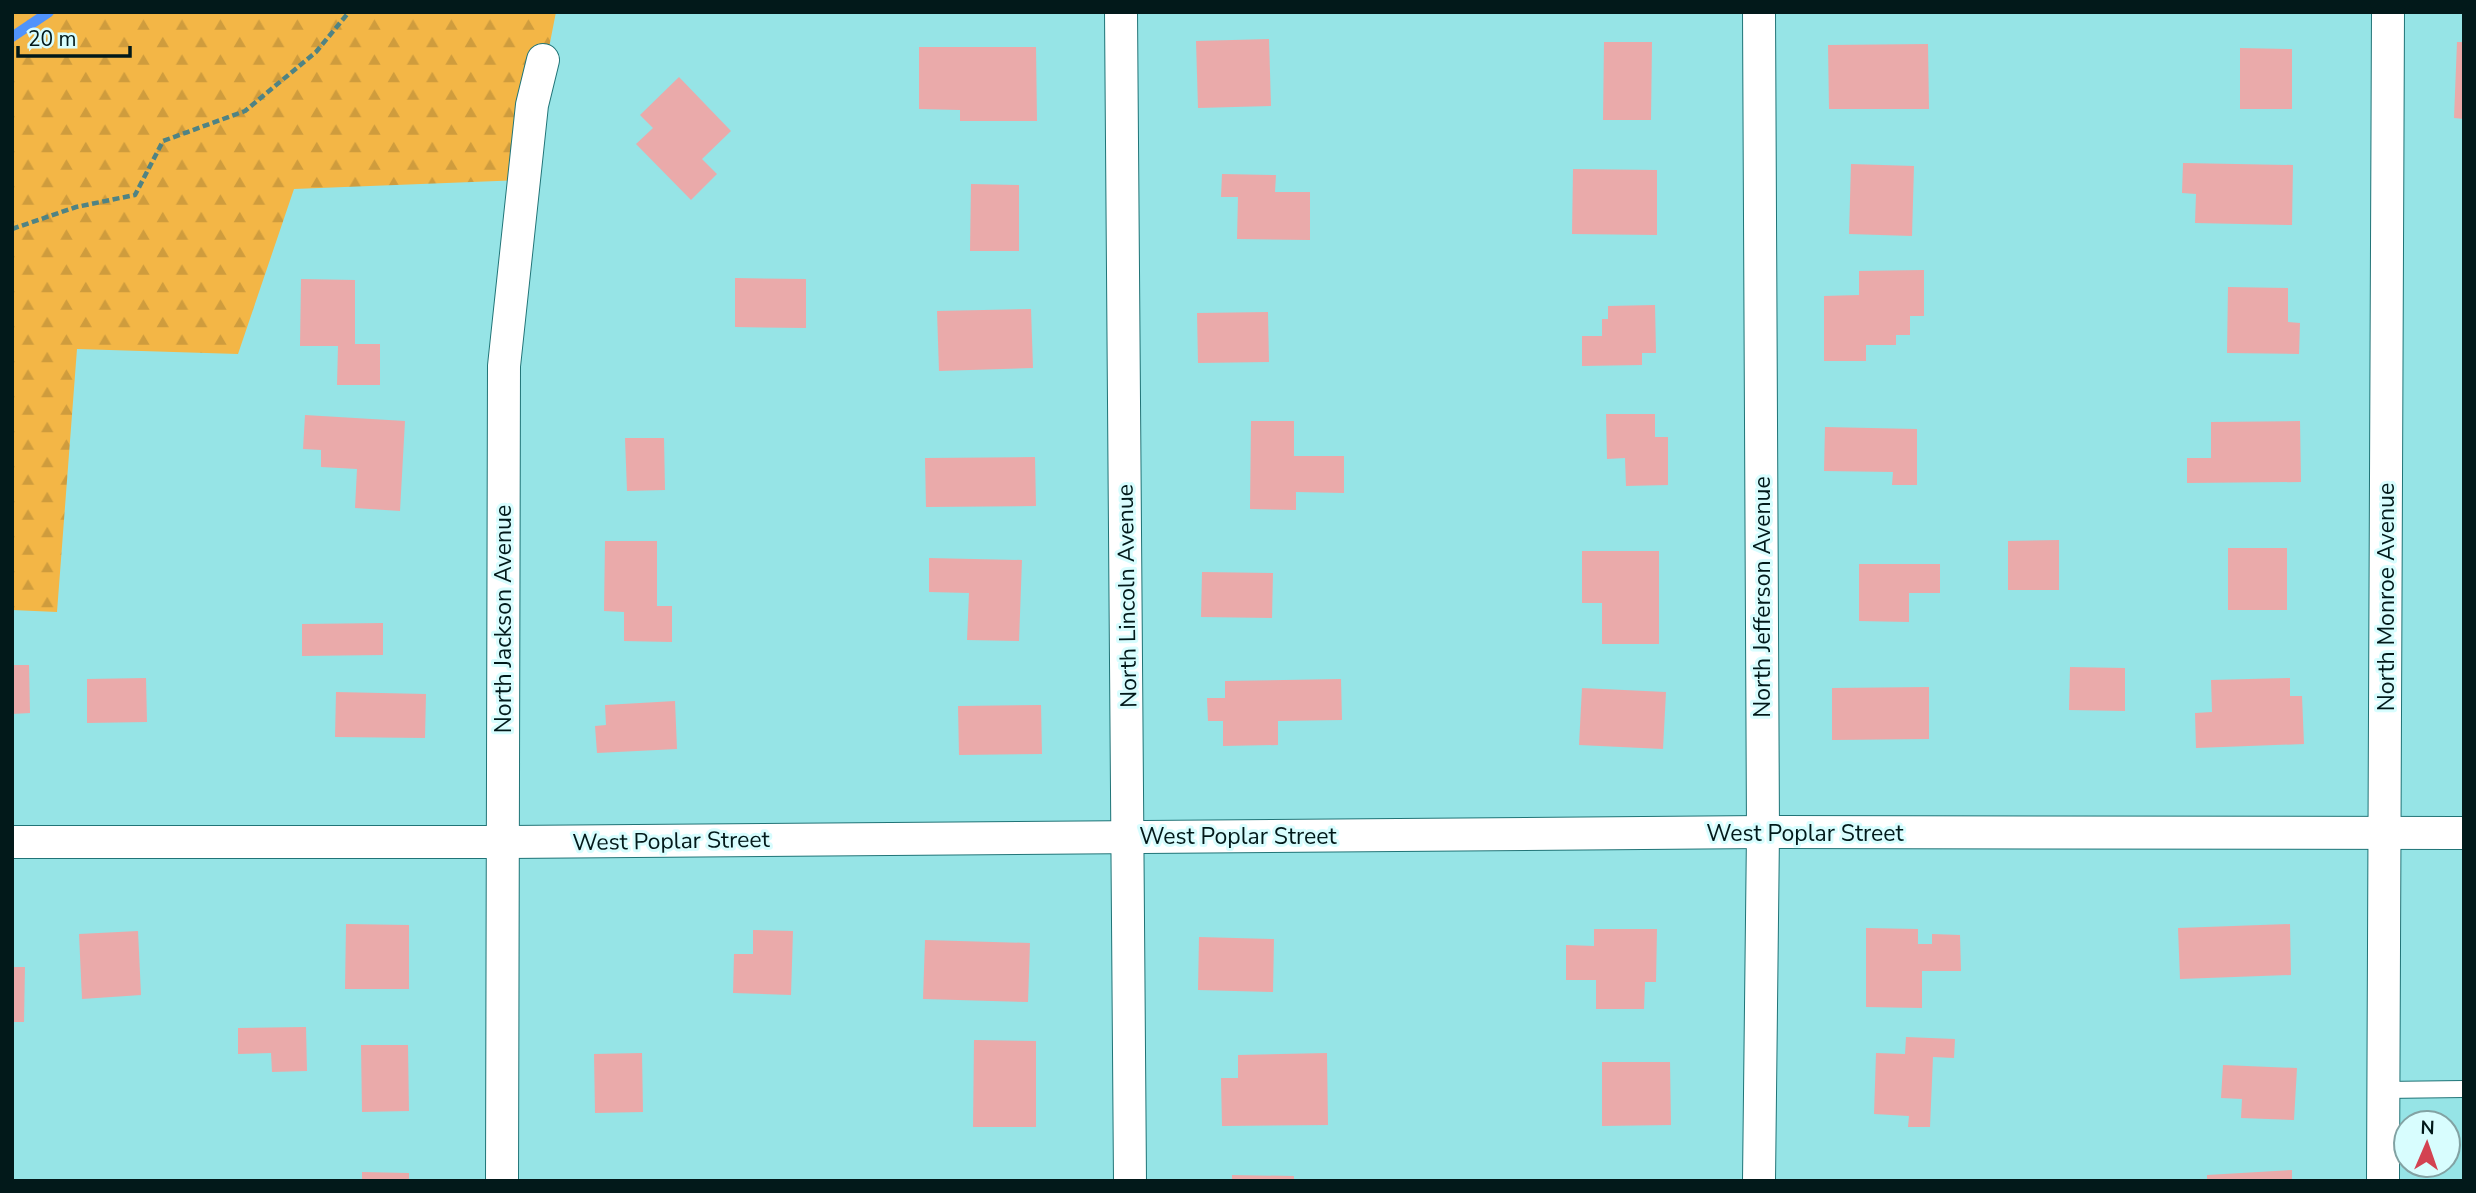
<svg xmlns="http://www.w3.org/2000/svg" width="2476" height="1193" font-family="'Nunito Sans',sans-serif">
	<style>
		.forest { fill: url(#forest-firs) }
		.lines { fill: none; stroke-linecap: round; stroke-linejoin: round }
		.stream { stroke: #5093fb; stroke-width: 10 }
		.building { fill: #eaaaaa }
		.lane-casing { stroke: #217477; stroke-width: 18 }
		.street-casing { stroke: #217477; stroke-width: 34 }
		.path { stroke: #4f8384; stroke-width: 4.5; stroke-dasharray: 7 3.5; stroke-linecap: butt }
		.lane { stroke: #fff; stroke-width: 16 }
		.street { stroke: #fff; stroke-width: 32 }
		.labels { text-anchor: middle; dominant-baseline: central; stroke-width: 6; stroke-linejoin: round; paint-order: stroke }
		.street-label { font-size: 23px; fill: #02191a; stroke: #d8fdfe }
	</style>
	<defs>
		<pattern id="forest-firs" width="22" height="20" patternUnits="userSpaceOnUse" patternTransform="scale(1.75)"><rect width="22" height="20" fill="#f3b646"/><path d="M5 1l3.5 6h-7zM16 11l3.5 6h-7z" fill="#cf9c3d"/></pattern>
	</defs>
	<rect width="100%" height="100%" fill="#96e4e6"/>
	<polygon class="forest" points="12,12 556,12 523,180 294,189 238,354 77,349 57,612 12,610"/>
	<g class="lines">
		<polyline class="stream" points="12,37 49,12"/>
	</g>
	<g class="building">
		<polygon points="1269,39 1271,106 1198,108 1196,41"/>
		<polygon points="1604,42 1652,42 1651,120 1603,120"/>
		<polygon points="2457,42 2464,42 2464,119 2454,118"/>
		<polygon points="1928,44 1929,109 1829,109 1828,45"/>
		<polygon points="919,47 1036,47 1037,121 960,121 960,110 919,109"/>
		<polygon points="2240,48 2292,49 2292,109 2240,109"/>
		<polygon points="679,77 731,131 702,159 717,174 691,200 636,144 653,128 640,115"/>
		<polygon points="2183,163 2293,165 2292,225 2195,223 2196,194 2182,193"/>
		<polygon points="1851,164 1914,166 1912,236 1849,234"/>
		<polygon points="1573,169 1657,170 1657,235 1572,234"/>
		<polygon points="1222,174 1276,175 1275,192 1310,192 1310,240 1237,239 1238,197 1221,197"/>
		<polygon points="971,184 1019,185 1019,251 970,251"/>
		<polygon points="1924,270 1924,316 1910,316 1910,335 1896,335 1896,345 1866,345 1866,361 1824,361 1824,296 1859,295 1859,271"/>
		<polygon points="735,278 806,279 806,328 735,327"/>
		<polygon points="301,279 355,280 355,344 380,344 380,385 337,385 338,346 300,346"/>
		<polygon points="2228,287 2288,288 2288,322 2300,323 2299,354 2227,353"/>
		<polygon points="1655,305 1656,353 1642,353 1642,365 1582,366 1582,336 1602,336 1602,319 1608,319 1608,306"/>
		<polygon points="1031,309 1033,368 939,371 937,311"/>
		<polygon points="1268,312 1269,362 1198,363 1197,313"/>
		<polygon points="1606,414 1655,414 1655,437 1668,437 1668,485 1626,486 1625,458 1607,459"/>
		<polygon points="305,415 405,421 400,511 355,508 357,469 321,467 321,450 303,449"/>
		<polygon points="1251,421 1294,421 1294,456 1344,456 1344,493 1296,492 1296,510 1250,509"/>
		<polygon points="2300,421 2301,482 2187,483 2187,458 2211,458 2211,422"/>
		<polygon points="1825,427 1917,429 1917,485 1892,485 1893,472 1824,471"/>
		<polygon points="625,438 664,438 665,490 627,491"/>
		<polygon points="1035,457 1036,506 926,507 925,458"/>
		<polygon points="2059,540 2059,590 2008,590 2008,541"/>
		<polygon points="605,541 657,541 657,606 672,606 672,642 624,641 624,612 604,611"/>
		<rect x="2228" y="548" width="59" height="62"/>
		<polygon points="1582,551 1659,551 1659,644 1602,644 1602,603 1582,603"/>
		<polygon points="929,558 1022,560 1019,641 967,640 969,593 929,592"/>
		<polygon points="1859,564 1940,564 1940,593 1909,593 1909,622 1859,621"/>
		<polygon points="1202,572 1273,573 1272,618 1201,617"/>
		<polygon points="383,623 383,655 302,656 302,624"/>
		<polygon points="12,665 29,665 30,713 12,714"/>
		<polygon points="2070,667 2125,668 2125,711 2069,710"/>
		<polygon points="146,678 147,722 87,723 87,679"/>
		<polygon points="2290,678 2290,696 2302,696 2304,744 2196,748 2195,713 2212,712 2211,680"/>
		<polygon points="1341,679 1342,720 1278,721 1278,745 1223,746 1223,721 1208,721 1207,698 1225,698 1225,681"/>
		<polygon points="1929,687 1929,739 1832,740 1832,688"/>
		<polygon points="1582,688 1666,692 1663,749 1579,745"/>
		<polygon points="336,692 426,694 425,738 335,737"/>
		<polygon points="675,701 677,749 597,753 595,726 606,725 605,705"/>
		<polygon points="1041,705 1042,754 959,755 958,706"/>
		<polygon points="346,924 409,925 409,989 345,989"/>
		<polygon points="2290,924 2291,975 2180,979 2178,928"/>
		<polygon points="1866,928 1918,929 1918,944 1932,944 1932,934 1960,935 1961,971 1922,971 1922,1008 1866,1007"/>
		<polygon points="1594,929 1657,929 1656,982 1645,982 1644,1009 1596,1009 1596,980 1566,980 1566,945 1594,946"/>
		<polygon points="753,930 793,931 791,995 733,993 734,954 753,954"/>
		<polygon points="138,931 141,995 82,999 79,934"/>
		<polygon points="1199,937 1274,939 1273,992 1198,990"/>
		<polygon points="925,940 1030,943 1028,1002 923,999"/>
		<polygon points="12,967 25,967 24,1022 12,1022"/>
		<polygon points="306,1027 307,1071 272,1072 271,1053 238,1054 238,1028"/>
		<polygon points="1906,1037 1955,1039 1954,1058 1933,1057 1930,1127 1908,1127 1909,1116 1874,1114 1876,1053 1905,1054"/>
		<polygon points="974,1040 1036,1041 1036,1127 973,1127"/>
		<polygon points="361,1045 408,1045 409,1111 362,1112"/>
		<polygon points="642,1053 643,1112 595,1113 594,1054"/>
		<polygon points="1327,1053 1328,1125 1222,1126 1221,1078 1238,1078 1238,1055"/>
		<polygon points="1602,1062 1670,1062 1671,1125 1602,1126"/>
		<polygon points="2223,1065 2297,1068 2294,1120 2241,1118 2242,1099 2221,1098"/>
		<polygon points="2292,1170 2292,1181 2207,1181 2207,1175"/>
		<polygon points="362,1172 409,1173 409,1181 362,1181"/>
		<polygon points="1232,1175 1294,1176 1294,1181 1232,1181"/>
	</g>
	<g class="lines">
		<defs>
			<polyline id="lane" points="2384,1090 2464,1089"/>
			<g id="street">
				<polyline points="1121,12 1130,1181"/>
				<polyline points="12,842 503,842 1763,832 2464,833"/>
				<polyline points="502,1181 504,366 532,105 543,60"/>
				<polyline points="1759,1181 1763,832 1759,12"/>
				<polyline points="2383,1181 2388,12"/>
			</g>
		</defs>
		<use href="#lane" class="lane-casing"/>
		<use href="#street" class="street-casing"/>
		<polyline class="path" points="12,229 76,207 135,195 163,141 245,111 316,52 349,12"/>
		<use href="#lane" class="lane"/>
		<use href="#street" class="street"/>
	</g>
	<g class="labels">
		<g class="street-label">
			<text transform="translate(1127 596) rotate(-91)">North Lincoln Avenue</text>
			<text transform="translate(1762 597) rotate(-90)">North Jefferson Avenue</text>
			<text transform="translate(2386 597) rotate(-90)">North Monroe Avenue</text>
			<text transform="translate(503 619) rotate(-90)">North Jackson Avenue</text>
			<text x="1805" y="833">West Poplar Street</text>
			<text x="1238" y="836">West Poplar Street</text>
			<text transform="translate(671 841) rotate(-1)">West Poplar Street</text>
		</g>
	</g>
	<rect width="2476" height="1193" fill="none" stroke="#02191a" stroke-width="28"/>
	<g transform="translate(2427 1144) rotate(2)"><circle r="33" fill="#d8fdfe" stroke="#82a2a3" stroke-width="2"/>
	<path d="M0-5L12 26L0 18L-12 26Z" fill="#d34251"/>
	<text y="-10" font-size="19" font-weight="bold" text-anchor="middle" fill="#02191a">N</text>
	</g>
	<path d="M18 46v10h112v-10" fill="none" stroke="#02191a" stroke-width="3.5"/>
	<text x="28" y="46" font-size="21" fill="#02191a" stroke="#d8fdfe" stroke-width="5" paint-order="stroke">20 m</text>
</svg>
